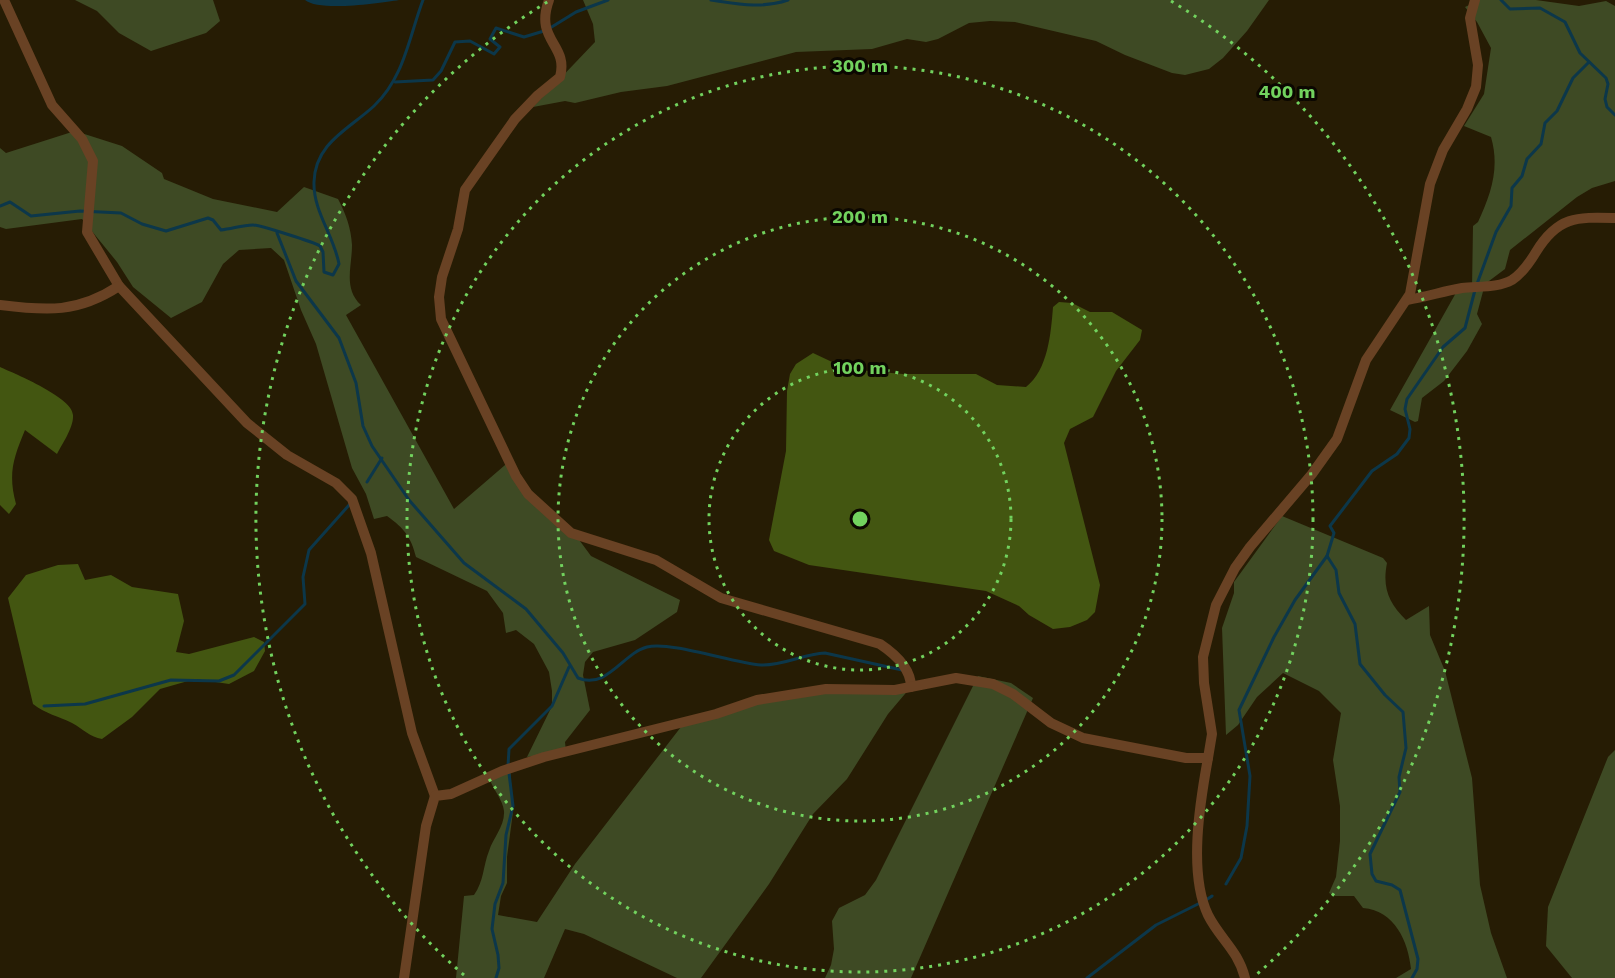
<svg xmlns="http://www.w3.org/2000/svg" width="1615" height="978" font-family="'Work Sans',sans-serif">
	<style>
		.green { fill: #3e4a24 }
		.forest { fill: #435611 }
		.water { fill: #0c374a }
		.lines { fill: none; stroke-linecap: round; stroke-linejoin: round }
		.stream { stroke: #0c374a; stroke-width: 3 }
		.minor { stroke: #694224; stroke-width: 10 }
		.ring { fill: none; stroke: #72d25e; stroke-width: 3; stroke-dasharray: 3 6 }
		.centre { fill: #72d25e; stroke: #0b0701; stroke-width: 3 }
		.ring-label { font-size: 18px; text-anchor: middle; font-weight: bold; fill: #72d25e; stroke: #0b0701; stroke-width: 6; stroke-linejoin: round; paint-order: stroke }
	</style>
	<rect width="100%" height="100%" fill="#261c04"/>
	<g class="green">
		<polygon points="75,0 213,0 220,21 206,33 151,51 119,33 97,11"/>
		<polygon points="583,0 1269,0 1247,31 1223,58 1209,69 1185,75 1172,73 1125,55 1096,41 1015,22 990,21 969,23 938,39 926,42 907,39 872,49 796,52 667,86 621,92 575,103 565,101 533,107 595,42 593,24"/>
		<path d="M 1480,0 L 1536,0 L 1579,6 L 1606,1 L 1615,6 L 1615,181 L 1592,188 L 1577,197 L 1510,250 L 1505,269 L 1485,284 L 1477,314 L 1482,324 L 1467,351 L 1444,381 L 1422,398 L 1418,421 L 1415,422 L 1390,410 L 1457,291 L 1472,288 L 1473,226 L 1478,222 C 1491,194 1500,168 1491,137 L 1464,126 L 1484,94 L 1491,48 L 1477,22 L 1465,7 Z"/>
		<path d="M 75,131 L 122,146 L 162,173 L 164,179 L 213,199 L 277,212 L 304,187 L 338,199 C 346,214 351,228 352,245 C 352,267 343,288 361,305 L 346,315 L 454,509 L 511,460 L 521,478 L 544,506 L 577,537 L 591,556 L 680,600 L 677,612 L 635,640 L 593,652 L 585,662 L 583,675 L 590,710 L 565,742 L 566,752 L 527,757 L 552,706 L 552,691 L 549,672 L 534,644 L 516,630 L 506,633 L 503,613 L 487,591 L 416,557 C 411,537 404,528 387,516 L 374,519 L 366,494 L 352,468 L 316,344 L 301,310 L 284,260 L 271,248 L 239,250 L 223,264 L 202,302 L 171,318 L 133,287 L 117,262 L 82,219 L 6,229 L 0,227 L 0,148 L 6,153 Z"/>
		<path d="M 1282,516 L 1383,558 L 1387,563 C 1382,588 1389,603 1406,620 L 1429,606 L 1430,635 L 1445,671 L 1472,778 L 1480,885 L 1491,933 L 1507,978 L 1396,978 L 1411,969 C 1408,941 1395,911 1363,908 L 1354,896 L 1335,896 L 1329,893 L 1336,877 L 1340,841 L 1340,806 L 1333,760 L 1341,713 L 1319,691 L 1283,673 L 1257,697 L 1238,725 L 1226,735 L 1222,628 L 1234,593 L 1234,582 Z"/>
		<polygon points="978,676 1011,683 1033,698 911,978 825,978 831,965 834,949 832,921 839,908 865,895 876,880"/>
		<path d="M 910,688 L 888,714 L 847,779 L 813,814 L 769,884 L 701,978 L 677,978 L 584,934 L 565,929 L 544,978 L 456,978 L 464,896 L 474,895 C 484,881 483,866 489,851 C 493,838 505,826 504,811 C 503,800 492,788 489,777 L 510,766 L 513,812 L 507,857 L 507,883 L 501,896 L 498,915 L 537,922 L 575,864 L 684,723 L 770,696 Z"/>
		<polygon points="1615,750 1615,978 1572,978 1546,946 1548,907 1608,757"/>
	</g>
	<g class="forest">
		<path d="M 1059,302 L 1072,303 L 1090,312 L 1112,312 L 1142,330 L 1140,340 L 1116,371 L 1093,417 L 1070,429 L 1064,443 L 1100,585 L 1095,612 L 1087,620 L 1070,627 L 1053,629 L 1029,615 L 1019,606 L 986,591 L 809,565 L 774,551 L 769,540 L 786,451 L 787,391 L 790,374 L 796,364 L 813,353 L 847,369 L 903,374 L 976,374 L 997,385 L 1026,387 C 1048,370 1051,333 1053,307 Z"/>
		<path d="M 0,367 C 16,374 73,398 73,415 C 74,427 62,444 57,454 L 25,430 C 13,459 8,474 16,504 L 9,514 L 0,505 Z"/>
		<path d="M 78,564 L 85,580 L 111,575 L 132,587 L 178,594 L 184,621 L 176,652 L 189,654 L 254,637 L 264,642 L 265,651 L 254,671 L 229,684 L 195,679 L 160,689 L 132,717 L 102,739 C 90,737 83,729 72,723 C 58,716 46,714 33,704 L 8,598 L 26,575 L 58,565 Z"/>
	</g>
	<path class="water" d="M 305,0 L 399,0 C 380,3 319,12 305,0 Z"/>
	<g class="lines">
		<g class="stream">
			<path d="M 711,0 C 738,4 761,9 788,0"/>
			<polyline points="1501,0 1510,9 1540,8 1565,22 1580,53 1606,78 1608,84 1605,99 1607,107 1615,115"/>
			<polyline points="550,28 576,12 608,0"/>
			<polyline points="395,82 433,80 441,71 455,42 470,41 494,54 500,47 490,39 496,28 524,37 544,31"/>
			<path d="M 0,206 L 10,202 L 31,216 L 80,211 L 121,213 L 142,224 L 166,231 L 208,218 L 213,220 L 221,230 C 232,229 242,225 253,225 C 259,225 314,242 320,246 L 323,252 L 324,272 L 333,275 L 339,264 C 334,236 313,211 314,182 C 315,143 349,129 374,106 C 404,78 409,37 423,0"/>
			<path d="M 277,233 L 296,281 L 339,338 L 356,383 L 363,426 L 372,446 L 409,500 L 464,563 L 526,609 L 563,653 L 578,678 C 607,690 623,653 647,647 C 671,641 733,663 761,665 C 783,666 803,654 825,653 L 902,670"/>
			<polyline points="1477,284 1496,232 1511,206 1512,188 1522,176 1527,159 1541,144 1545,123 1557,111 1573,78 1589,62"/>
			<polyline points="367,482 382,458"/>
			<polyline points="44,706 85,704 171,680 219,681 234,675 305,604 303,577 309,550 350,504"/>
			<polyline points="508,766 509,749 552,706 569,667"/>
			<polyline points="1226,884 1241,858 1247,826 1250,776 1239,710 1274,637 1295,600 1327,556"/>
			<polyline points="1206,900 1212,896"/>
			<polyline points="496,978 499,968 498,955 492,929 495,904 503,883 506,835 513,806 509,773"/>
			<polyline points="1087,978 1156,925 1200,903"/>
			<polyline points="1412,978 1417,969 1418,959 1400,890 1392,885 1376,881 1372,874 1370,854 1400,792 1399,777 1406,748 1403,712 1385,695 1360,664 1355,624 1339,593 1336,570 1327,556 1334,533 1330,526 1372,471 1397,454 1409,438 1410,429 1405,409 1407,399 1443,347 1465,328 1475,290"/>
		</g>
		<g class="minor">
			<polyline points="4,0 52,105 82,139 93,161 87,232 119,286 247,423 287,455 336,483 352,499 371,553 412,733 435,796"/>
			<path d="M 549,0 C 534,41 569,44 560,77 L 538,95 L 515,119 L 465,190 L 458,229 L 442,277 L 439,297 L 441,319 L 516,476 L 528,494 L 571,533 L 656,560 L 721,598 L 880,644 C 895,654 911,668 911,687"/>
			<path d="M 1407,300 C 1426,297 1444,291 1462,288 C 1478,286 1498,288 1512,280 C 1523,273 1530,262 1536,252 C 1558,216 1577,217 1615,218"/>
			<path d="M 0,305 C 47,311 78,313 119,286"/>
			<path d="M 1208,758 C 1200,802 1188,873 1208,915 C 1220,939 1238,950 1245,978"/>
			<polyline points="404,978 426,826 435,796 451,794 502,771 544,757 716,714 757,700 826,689 895,690 956,678 993,684 1013,694 1051,723 1083,738 1186,758 1208,758 1212,734 1204,683 1203,657 1216,605 1235,568 1250,547 1312,474 1337,439 1366,360 1410,294 1430,184 1443,150 1467,109 1476,87 1478,65 1470,18 1475,0"/>
		</g>
	</g>
	<g class="ring">
		<circle cx="860" cy="519" r="151"/>
		<circle cx="860" cy="519" r="302"/>
		<circle cx="860" cy="519" r="453"/>
		<path d="M464 975A604 604 0 0 1 549 1M1171 1A604 604 0 0 1 1256 975"/>
	</g>
	<circle cx="860" cy="519" r="9" class="centre"/>
	<g class="ring-label">
		<text x="860" y="72">300 m</text>
		<text x="1287" y="98">400 m</text>
		<text x="860" y="223">200 m</text>
		<text x="860" y="374">100 m</text>
	</g>
</svg>
